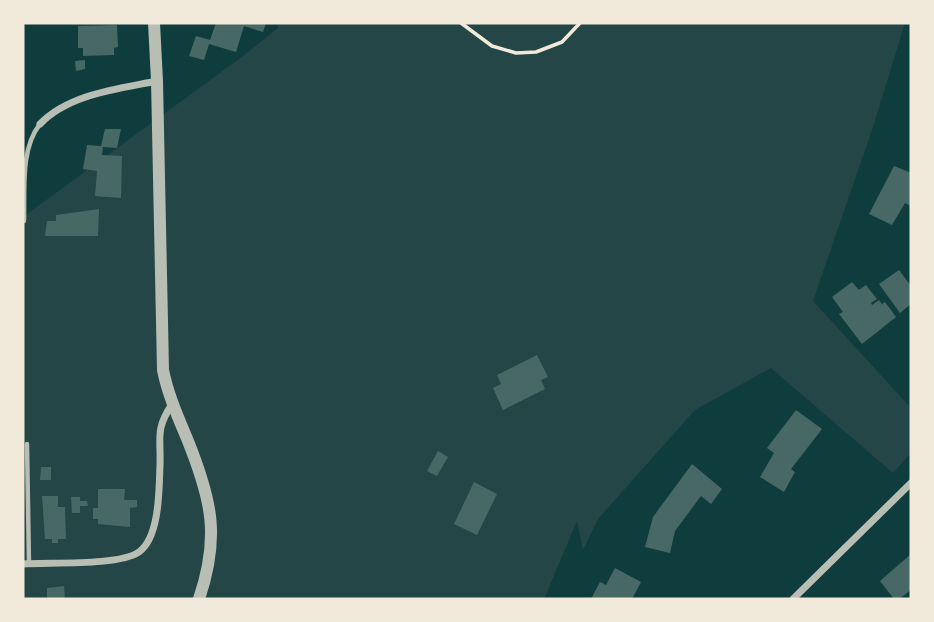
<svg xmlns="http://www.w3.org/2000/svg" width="934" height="622" font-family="Poppins,sans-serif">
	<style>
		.green { fill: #244646 }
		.building { fill: #486865 }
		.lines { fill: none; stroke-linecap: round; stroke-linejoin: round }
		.path { stroke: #f1e9da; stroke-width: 3.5 }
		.service { stroke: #b8beb3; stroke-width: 4.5 }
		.minor { stroke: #b8beb3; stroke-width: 7 }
		.tertiary { stroke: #b8beb3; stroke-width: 12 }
	</style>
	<rect width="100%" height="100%" fill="#0f3d3e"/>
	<polygon class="green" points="277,23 905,23 873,127 813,301 911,408 911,453 893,473 771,368 695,410 598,519 583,550 577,521 544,599 23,599 23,217 243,56 278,28"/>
	<g class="building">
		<polygon points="216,23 266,23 263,32 244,26 236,52 209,44 204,60 189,56 196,36 210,40"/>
		<polygon points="117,25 118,47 114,48 114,55 83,56 83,48 78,48 78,26"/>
		<polygon points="85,60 85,69 76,71 75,61"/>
		<polygon points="105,129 121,129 117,148 103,147 102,155 122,156 121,198 95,196 97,171 83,169 87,145 101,146"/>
		<polygon points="894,166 909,172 911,167 911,206 905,203 892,225 869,214"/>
		<polygon points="99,209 98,236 45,236 47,221 56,221 56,215"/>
		<polygon points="899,270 911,286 911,304 900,313 879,284"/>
		<polygon points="852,282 859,290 866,285 877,299 871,303 872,305 879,300 882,304 885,302 896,317 862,344 839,314 843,312 832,297"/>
		<polygon points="537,355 548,377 541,380 545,389 503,410 493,388 501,384 497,375"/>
		<polygon points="796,410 822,429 791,469 795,472 784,492 760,477 774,453 767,448"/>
		<polygon points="438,451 448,457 437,476 427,471"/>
		<polygon points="692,464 722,489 711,504 701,496 675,531 670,553 645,547 653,517"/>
		<polygon points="41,467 51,467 51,480 40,480"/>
		<polygon points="474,482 497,494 477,535 454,524"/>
		<polygon points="98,489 125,489 124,500 137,500 137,507 130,508 130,527 98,524 98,519 93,519 93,508 98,508"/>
		<polygon points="42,496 58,496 58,507 65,507 66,539 58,539 58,543 52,543 52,539 45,539"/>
		<polygon points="71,497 80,497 80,501 87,501 88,506 80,506 80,513 72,513"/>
		<polygon points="911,554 911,590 899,599 894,599 880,581"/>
		<polygon points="615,568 641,582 632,599 591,599 600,582 606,585"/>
		<polygon points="64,586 65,599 47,599 47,588"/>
	</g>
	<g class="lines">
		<polyline class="path" points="461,23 492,46 516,53 536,52 562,42 580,23"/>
		<g class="service">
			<path d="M 24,221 C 25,191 20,149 40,124"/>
			<polyline points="27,444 29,564"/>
		</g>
		<g class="minor">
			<path d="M 40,124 C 69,94 118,89 157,81"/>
			<path d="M 23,564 C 50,562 119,566 139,552 C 160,537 159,488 160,465 C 161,437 155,430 172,404"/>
			<polyline points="793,599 911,483"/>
		</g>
		<path class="tertiary" d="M 154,23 L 157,81 L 163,370 C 168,395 178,417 188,441 C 212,501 220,537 199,599"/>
	</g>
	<rect width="934" height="622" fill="none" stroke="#f1e9da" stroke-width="49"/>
</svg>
